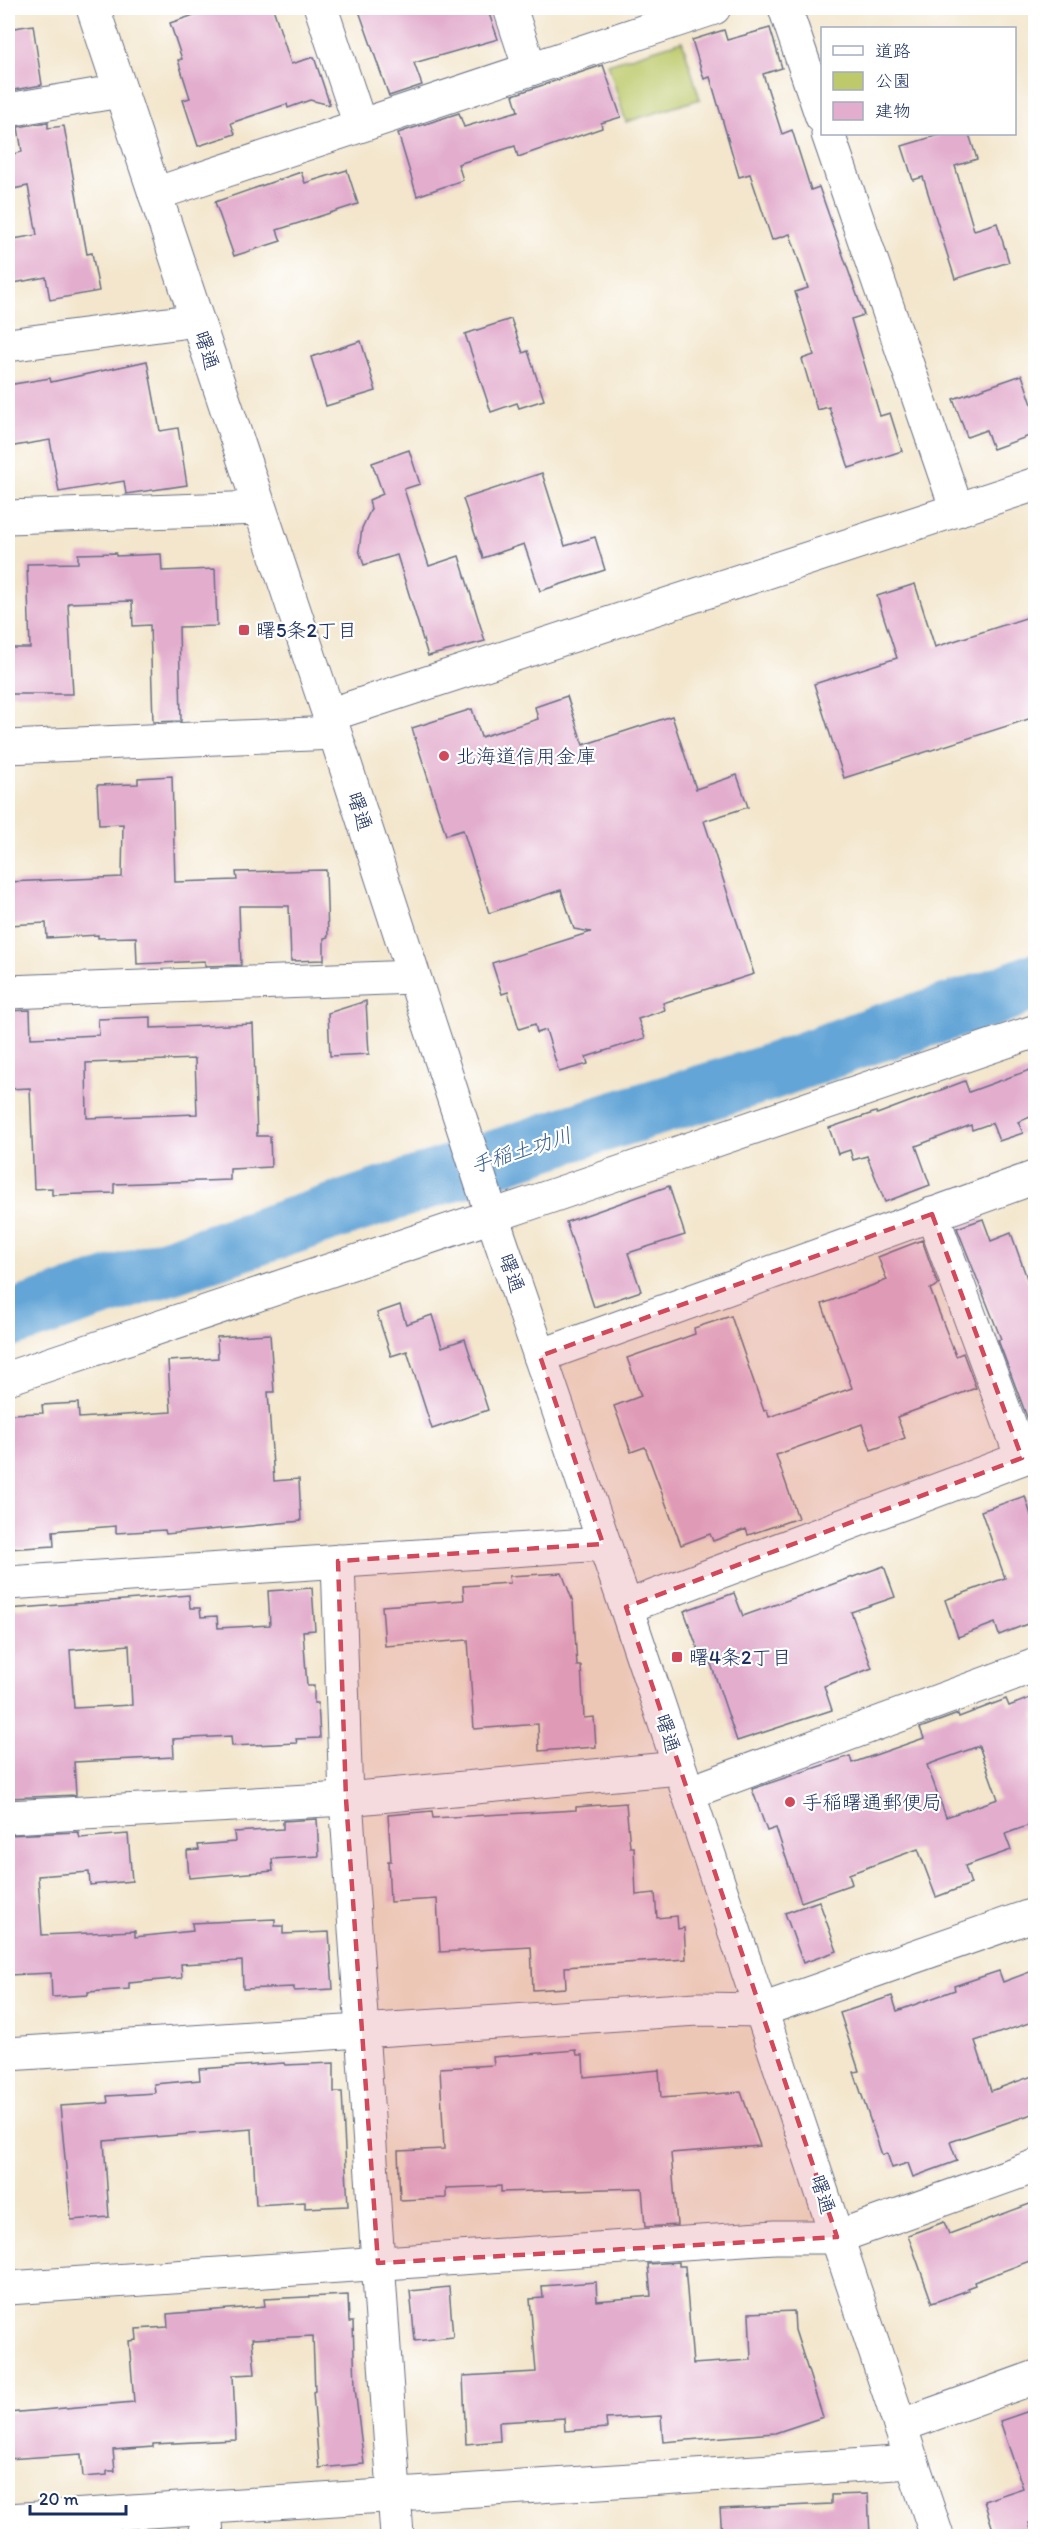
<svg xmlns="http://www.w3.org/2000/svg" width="1043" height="2544" font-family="Itim,'Klee One',sans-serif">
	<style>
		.green { fill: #bdc96a; stroke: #6c7c64; stroke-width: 1.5 }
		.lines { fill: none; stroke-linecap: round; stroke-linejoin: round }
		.river { stroke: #63a5d7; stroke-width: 57 }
		.building { fill: #e3aece; fill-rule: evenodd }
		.minor-casing { stroke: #676f84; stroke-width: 35 }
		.minor { stroke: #fff; stroke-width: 33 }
		.marked { fill: #d1495b; fill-opacity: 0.2; stroke: #d1495b; stroke-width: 4.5; stroke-dasharray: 12 8; stroke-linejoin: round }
		.poi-dot { fill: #d1495b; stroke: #fff; stroke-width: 2 }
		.labels { text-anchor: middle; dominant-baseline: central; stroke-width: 4.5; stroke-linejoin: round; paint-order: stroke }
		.street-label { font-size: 20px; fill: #1b2f5e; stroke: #fff }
		.poi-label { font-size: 20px; fill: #1b2f5e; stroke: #fff; text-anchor: start }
		.water-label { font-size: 21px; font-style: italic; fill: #385e8e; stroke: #fff }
	</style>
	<rect width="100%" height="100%" fill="#fff"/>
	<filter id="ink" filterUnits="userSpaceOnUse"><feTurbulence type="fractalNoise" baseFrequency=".0167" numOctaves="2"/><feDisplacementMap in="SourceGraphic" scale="12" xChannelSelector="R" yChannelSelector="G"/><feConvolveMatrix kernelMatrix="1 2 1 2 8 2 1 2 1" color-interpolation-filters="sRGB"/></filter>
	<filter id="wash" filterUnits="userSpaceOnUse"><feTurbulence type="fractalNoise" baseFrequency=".008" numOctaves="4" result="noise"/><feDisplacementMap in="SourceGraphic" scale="24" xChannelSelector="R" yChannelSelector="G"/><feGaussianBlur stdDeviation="1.35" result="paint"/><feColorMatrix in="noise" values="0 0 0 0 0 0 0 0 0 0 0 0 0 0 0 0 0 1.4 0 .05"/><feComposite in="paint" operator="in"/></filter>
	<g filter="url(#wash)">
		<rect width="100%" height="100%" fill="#f3e6cc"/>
		<polygon class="green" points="682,41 700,99 626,122 608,64"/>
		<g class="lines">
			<polyline class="river" points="8,1320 572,1133 762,1075 873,1035 990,999 1036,981"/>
		</g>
		<g id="blocks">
			<g class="building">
				<polygon points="215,8 273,8 291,64 314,57 330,105 310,100 288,108 287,104 231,123 235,134 198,146 183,100 190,98 178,60 182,59 170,23"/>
				<polygon points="358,8 487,8 498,39 414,63 422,85 389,96"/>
				<polygon points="33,25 42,85 8,91 8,29"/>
				<polygon points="770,28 782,68 763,74 782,134 792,130 811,190 819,187 864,315 851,319 880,416 890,413 902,451 849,468 829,407 817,410 802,359 814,355 795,292 808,288 790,234 772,240 750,174 739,177 710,77 704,79 692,40 724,30 727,40"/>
				<polygon points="603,65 621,117 601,123 602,128 518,157 515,146 458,164 463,180 417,196 398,133 459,113 464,127 518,111 513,95"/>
				<polygon points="48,122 48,128 64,126 87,254 92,253 99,291 50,300 46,277 8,284 8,240 37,235 28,186 8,190 8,155 22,152 18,127"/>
				<polygon points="942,134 969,134 977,159 955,166 974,230 997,223 1009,262 955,279 923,177 913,180 902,146"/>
				<polygon points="347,170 358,204 277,230 281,241 234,256 215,202 301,172 305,183"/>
				<polygon points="511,319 523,353 528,351 544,400 519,408 517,403 491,412 465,334"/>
				<polygon points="361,341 376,391 326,406 311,357"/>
				<polygon points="147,361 160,431 178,428 187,485 126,494 124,481 59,492 50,440 8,447 8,385 50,378 51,382"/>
				<polygon points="1022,375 1035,413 1035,434 993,449 986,430 967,437 953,399"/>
				<polygon points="409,450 420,484 404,489 429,566 459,556 485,641 428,656 397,555 364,565 359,550 362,528 371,509 369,500 383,494 372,463"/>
				<polygon points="542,473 565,546 595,537 605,570 540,591 524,544 483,558 463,499"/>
				<polygon points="116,553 116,556 161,554 162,571 215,569 217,626 179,627 181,721 153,722 150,625 133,626 132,601 68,603 73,694 8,694 8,648 30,648 27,564 78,563 78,554"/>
				<polygon points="915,584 935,647 1035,615 1035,717 844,778 814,684 897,658 877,596"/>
				<polygon points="567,696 583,745 672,716 696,789 737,775 748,807 704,821 754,974 663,1003 665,1010 638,1019 645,1038 586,1057 588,1064 559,1072 546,1030 537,1033 535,1024 519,1029 508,992 502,994 492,963 591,932 574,929 561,890 489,913 463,830 446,835 412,728 472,709 481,737 538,719 535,707"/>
				<polygon points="172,776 175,882 237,880 236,872 326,870 328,937 324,938 324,960 291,961 289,906 239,906 241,965 205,966 205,961 137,964 136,937 98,938 98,935 47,938 46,923 8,925 8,882 122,877 123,824 99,825 97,785 138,784 138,778"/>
				<polygon points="366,1001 369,1054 330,1056 328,1013"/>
				<path d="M 30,1010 L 31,1038 L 99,1035 L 98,1019 L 151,1017 L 151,1028 L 253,1024 L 257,1136 L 270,1136 L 271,1167 L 230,1169 L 230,1180 L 114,1184 L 114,1193 L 52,1195 L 52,1188 L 34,1189 L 30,1088 L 8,1089 L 8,1011 ZM 195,1059 L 197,1114 L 87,1118 L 86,1063 Z"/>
				<polygon points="1035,1068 1035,1115 1018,1122 1023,1133 999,1141 992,1123 972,1130 971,1125 916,1146 930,1185 885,1202 867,1156 853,1160 850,1150 838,1154 829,1128 876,1112 877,1114 965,1081 969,1092"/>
				<polygon points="669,1186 685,1235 628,1253 641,1291 594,1307 566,1222"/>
				<polygon points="983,1219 991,1241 1011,1233 1035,1301 1035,1432 1033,1433 998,1340 1001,1339 957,1228"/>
				<polygon points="922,1240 938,1285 930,1289 956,1356 963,1353 976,1388 897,1417 905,1438 871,1450 862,1424 776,1455 798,1518 748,1535 746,1529 713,1541 710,1534 681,1545 645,1447 631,1452 614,1406 641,1396 627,1358 695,1334 694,1328 731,1316 764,1411 767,1410 769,1417 852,1388 822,1304 887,1280 878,1257"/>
				<polygon points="400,1305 406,1324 432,1315 442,1347 465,1339 488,1410 432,1429 407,1351 391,1356 377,1313"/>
				<polygon points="270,1334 274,1392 268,1392 274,1481 299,1479 301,1521 166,1534 165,1530 116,1533 116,1526 53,1531 54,1546 8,1549 8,1414 43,1413 42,1405 78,1403 79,1418 171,1412 168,1361 218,1358 217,1337"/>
				<polygon points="1025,1496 1035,1528 1035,1621 999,1635 995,1623 958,1637 945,1600 1005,1578 981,1511"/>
				<polygon points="884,1566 895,1597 851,1612 872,1668 824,1686 832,1710 737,1741 707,1652 700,1655 684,1611 734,1593 743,1616"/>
				<polygon points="562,1573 573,1602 577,1666 581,1666 584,1718 594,1717 596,1747 539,1751 538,1724 474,1729 468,1640 385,1646 382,1606 464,1600 463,1586 510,1583 509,1576"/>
				<path d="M 312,1588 L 315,1630 L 303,1631 L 307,1686 L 314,1686 L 314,1703 L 318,1703 L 320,1738 L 296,1739 L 297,1743 L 232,1746 L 231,1736 L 173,1739 L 174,1757 L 74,1762 L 76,1795 L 8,1798 L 8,1609 L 189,1595 L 190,1608 L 200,1608 L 201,1617 L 217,1616 L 218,1628 L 270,1625 L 268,1591 ZM 129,1645 L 132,1705 L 74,1708 L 70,1650 Z"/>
				<path d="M 1035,1696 L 1035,1823 L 1005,1834 L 1011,1850 L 965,1866 L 971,1884 L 936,1897 L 918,1849 L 849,1874 L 852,1884 L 801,1902 L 776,1828 L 767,1831 L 752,1789 L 850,1756 L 852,1763 L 924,1738 L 920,1728 L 958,1714 L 959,1717 L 1006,1699 L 1009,1706 ZM 979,1746 L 998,1799 L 946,1817 L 927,1765 Z"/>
				<polygon points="626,1803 630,1847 634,1847 636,1895 655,1893 657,1918 677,1916 678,1929 684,1928 686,1959 565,1967 566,1988 533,1990 531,1947 440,1952 437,1899 390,1902 388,1861 391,1861 388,1815 432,1811 433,1818 576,1810 576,1807"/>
				<polygon points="317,1819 319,1856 272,1859 273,1871 189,1878 187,1851 199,1850 198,1845 235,1842 234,1832 283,1829 283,1821"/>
				<polygon points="78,1832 80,1838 128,1834 132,1881 90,1885 89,1872 38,1876 42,1935 135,1931 135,1937 193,1931 192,1923 275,1919 275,1926 283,1926 283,1934 329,1932 333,1989 294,1991 294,1987 243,1989 242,1961 181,1964 182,1978 129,1983 129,1989 88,1992 88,1995 52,1997 51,1973 8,1975 8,1835"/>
				<polygon points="819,1901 837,1951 803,1963 785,1913"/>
				<polygon points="1035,1970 1035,2021 975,2041 991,2091 1035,2075 1035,2113 950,2142 957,2161 913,2177 908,2163 892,2168 887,2153 882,2155 854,2072 859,2071 840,2013 892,1996 897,2011 955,1990 954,1986 999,1971 1003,1982"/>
				<polygon points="576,2050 577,2055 583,2055 584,2077 659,2070 661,2098 741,2092 760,2146 671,2153 677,2225 645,2227 642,2188 501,2192 501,2186 446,2188 446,2198 400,2200 398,2151 444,2149 440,2068 494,2065 493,2057"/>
				<polygon points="284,2063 285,2065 334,2063 334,2092 342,2092 348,2206 305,2208 305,2202 256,2205 252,2129 104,2141 109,2217 71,2220 60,2106 108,2103 107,2096 155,2093 154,2084 200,2080 199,2069"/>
				<polygon points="1035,2202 1035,2259 974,2282 975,2285 967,2288 968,2290 932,2303 908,2235 944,2222 949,2234"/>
				<polygon points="679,2262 679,2266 685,2266 693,2364 751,2360 749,2313 794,2311 795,2330 823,2417 775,2433 663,2442 661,2416 606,2419 607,2428 565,2431 564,2418 499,2422 500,2441 466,2444 463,2376 536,2372 530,2299 543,2298 542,2286 596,2282 597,2301 651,2296 648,2264"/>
				<polygon points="449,2287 453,2337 415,2341 410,2291"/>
				<polygon points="348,2295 349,2322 353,2322 355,2388 364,2464 319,2468 313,2392 315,2391 313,2336 252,2339 255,2374 233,2375 236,2440 153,2444 153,2447 113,2450 115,2471 107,2471 107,2475 83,2477 81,2454 8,2459 8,2413 134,2402 129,2341 137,2340 136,2329 168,2327 167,2314 265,2306 264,2299"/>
				<polygon points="1035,2409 1035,2521 1029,2523 1033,2536 995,2536 984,2501 1023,2488 1000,2421"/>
				<polygon points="868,2494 870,2536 722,2536 720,2509 831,2504 831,2495"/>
			</g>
		</g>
	</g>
	<g filter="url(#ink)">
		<use href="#blocks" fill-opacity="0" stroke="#676f84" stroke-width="1.5"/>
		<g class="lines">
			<defs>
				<g id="minor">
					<polyline points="93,8 329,715 492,1216 626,1607 937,2536"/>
					<polyline points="321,8 360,125"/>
					<polyline points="510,8 530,69"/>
					<polyline points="785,8 822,117"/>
					<polyline points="8,110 120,91"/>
					<polyline points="828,134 957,510"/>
					<polyline points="155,194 714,8"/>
					<polyline points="8,345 197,320"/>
					<polyline points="8,517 259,508"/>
					<polyline points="329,715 1036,484"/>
					<polyline points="8,747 334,733"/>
					<polyline points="8,992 414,977"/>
					<polyline points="932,1214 1022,1458"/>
					<polyline points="540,1356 1036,1177"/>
					<polyline points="8,1378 531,1203 1036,1031"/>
					<polyline points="338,1561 346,1799 397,2536"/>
					<polyline points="8,1583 603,1544"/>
					<polyline points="626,1607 1036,1453"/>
					<polyline points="688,1793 1036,1665"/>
					<polyline points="8,1817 346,1799 679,1768"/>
					<polyline points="8,2054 697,2009 762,2010 1036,1914"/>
					<polyline points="8,2288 775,2237 837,2237 1036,2166"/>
					<polyline points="900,2426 1036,2377"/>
					<polyline points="205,2507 207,2536"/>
					<polyline points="8,2520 912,2462"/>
				</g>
			</defs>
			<use href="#minor" class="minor-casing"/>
			<use href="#minor" class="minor"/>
		</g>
	</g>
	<path class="marked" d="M 932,1214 L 1022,1458 L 626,1607 L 837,2237 L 378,2263 L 346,1799 L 338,1561 L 603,1544 L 540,1356 Z"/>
	<g class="poi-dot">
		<rect x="238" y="624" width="12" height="12" rx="3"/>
		<circle cx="444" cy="756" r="6"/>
		<rect x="671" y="1651" width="12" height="12" rx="3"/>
		<circle cx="790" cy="1802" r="6"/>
	</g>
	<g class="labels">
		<g class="street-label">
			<text transform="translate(207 350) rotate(72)">曙通</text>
			<text transform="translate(360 811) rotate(72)">曙通</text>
			<text transform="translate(512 1273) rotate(71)">曙通</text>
			<text transform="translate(668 1733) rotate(72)">曙通</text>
			<text transform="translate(823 2194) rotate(72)">曙通</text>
		</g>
		<g class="poi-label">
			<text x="256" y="630">曙5条2丁目</text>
			<text x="456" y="756">北海道信用金庫</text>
			<text x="689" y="1657">曙4条2丁目</text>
			<text x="802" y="1802">手稲曙通郵便局</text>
		</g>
		<g class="water-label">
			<text transform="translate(521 1150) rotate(-18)">手稲土功川</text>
		</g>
	</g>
	<rect width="1043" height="2544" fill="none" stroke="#fff" stroke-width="30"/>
	<rect x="821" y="27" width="195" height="108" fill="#ffffff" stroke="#a4acbf" stroke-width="1.5"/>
	<rect x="833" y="46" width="30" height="9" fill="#ffffff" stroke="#a4acbf" stroke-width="1.5"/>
	<text x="875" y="57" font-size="18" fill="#1b2f5e">道路</text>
	<rect x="833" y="72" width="30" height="18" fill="#bdc96a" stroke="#a4acbf" stroke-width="1.5"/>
	<text x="875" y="87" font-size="18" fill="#1b2f5e">公園</text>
	<rect x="833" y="102" width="30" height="18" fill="#e3aece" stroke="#a4acbf" stroke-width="1.5"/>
	<text x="875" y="117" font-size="18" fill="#1b2f5e">建物</text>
	<path d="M30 2505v9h96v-9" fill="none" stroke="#1b2f5e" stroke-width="3"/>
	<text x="39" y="2505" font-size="18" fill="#1b2f5e" stroke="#ffffff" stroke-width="4.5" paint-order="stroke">20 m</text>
</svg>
